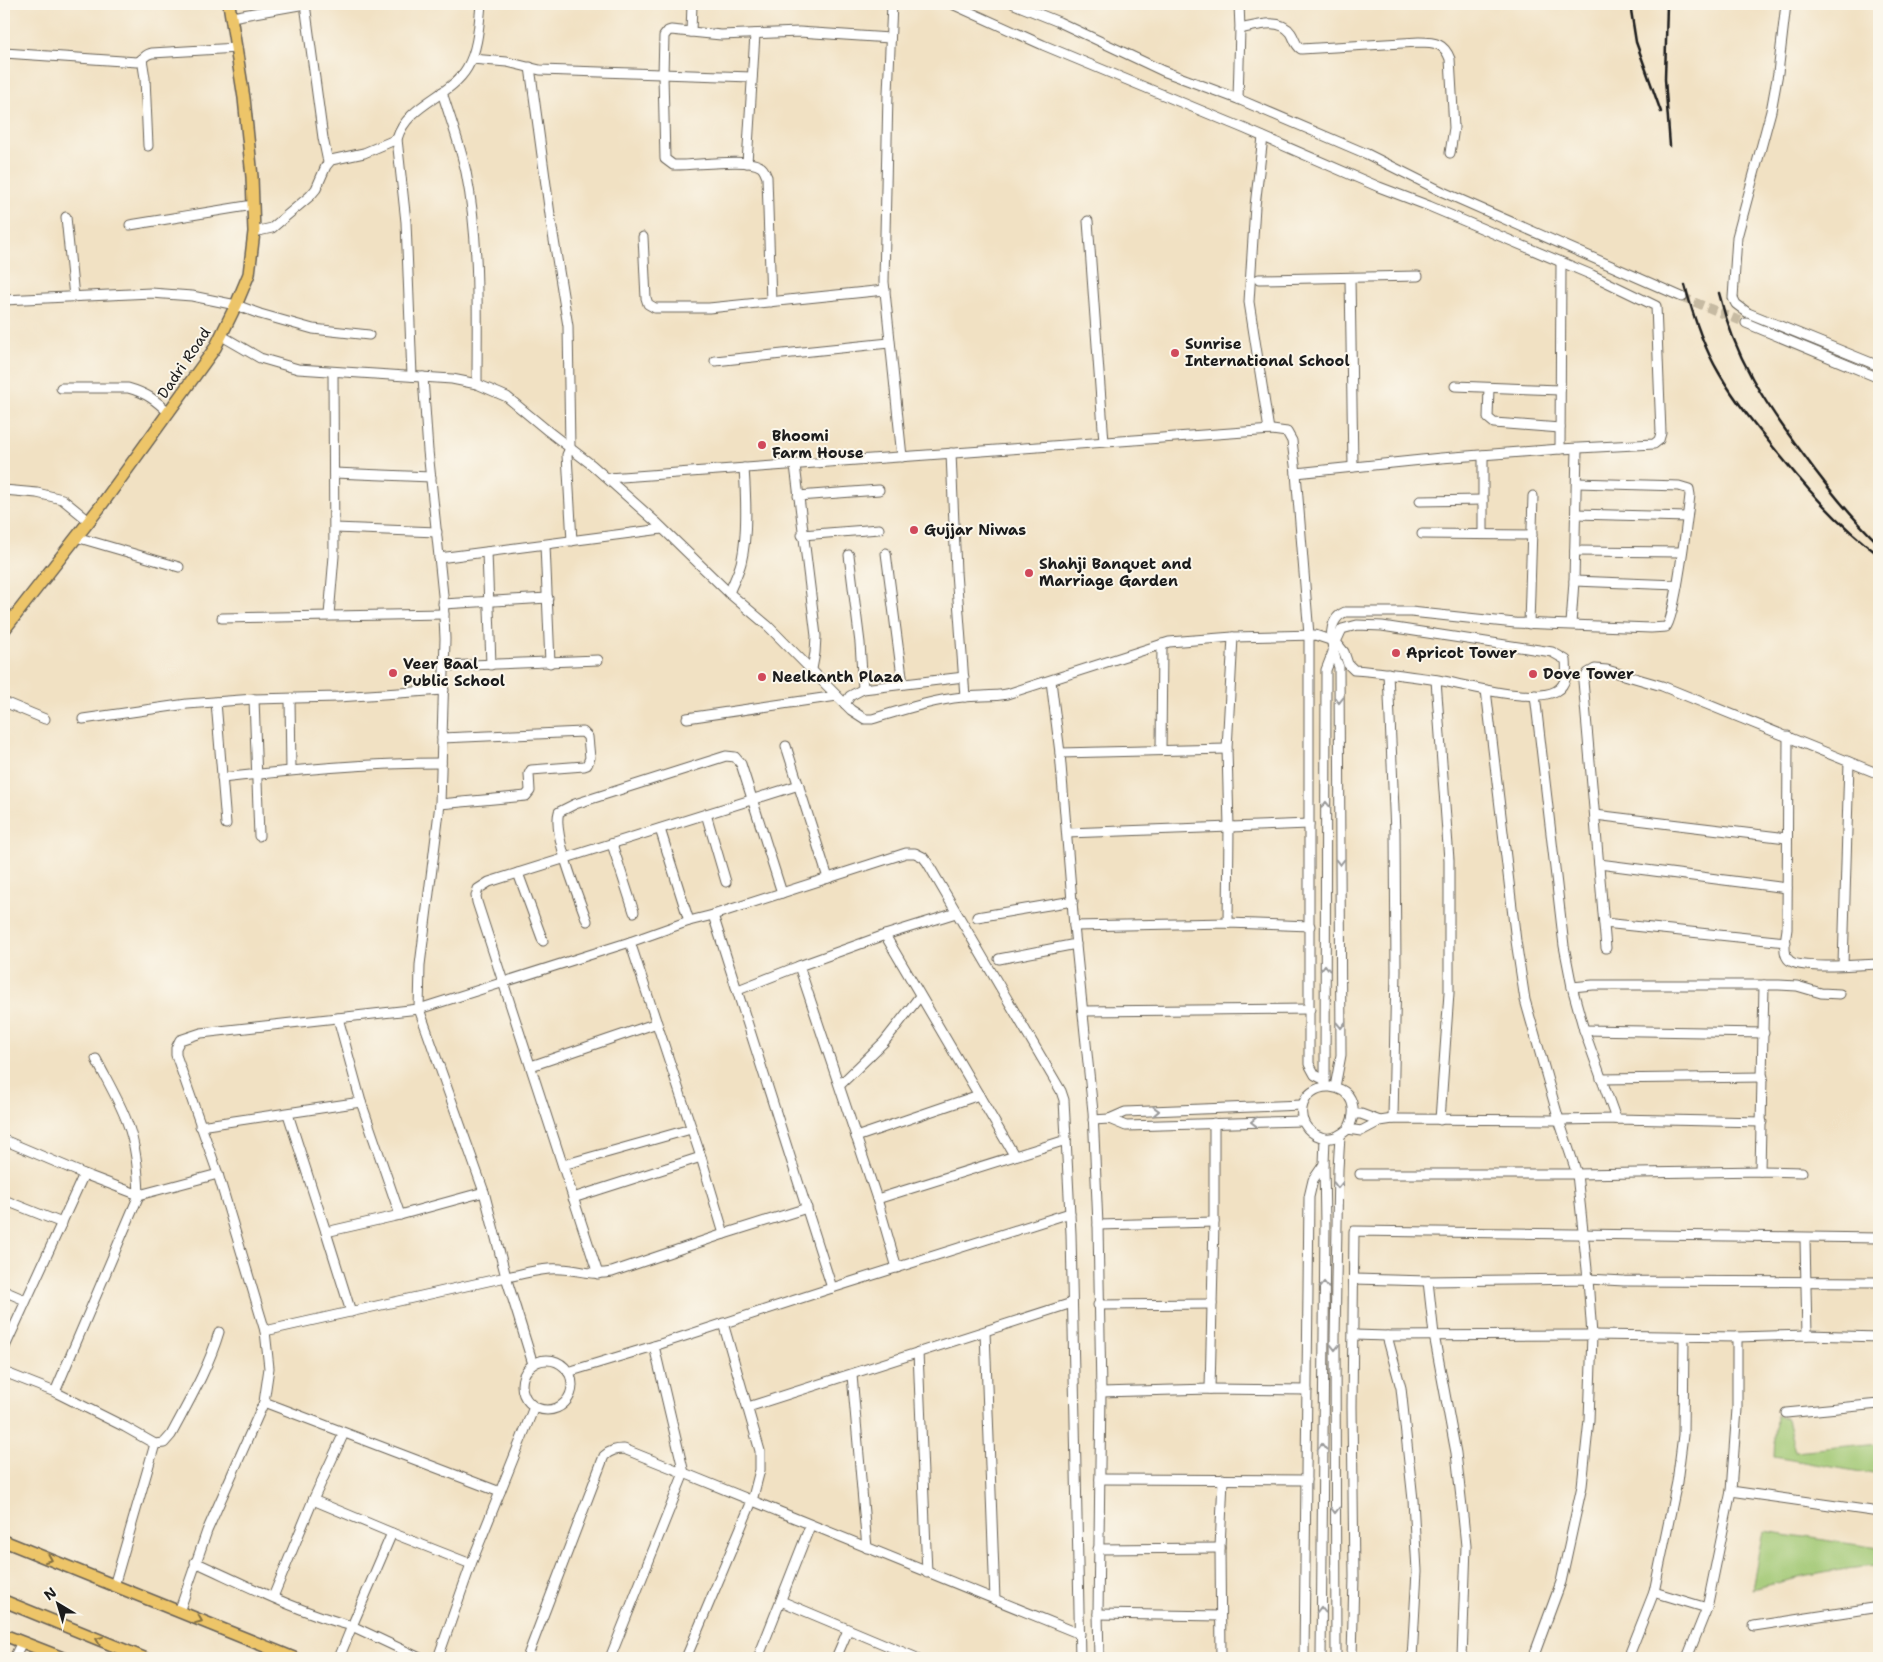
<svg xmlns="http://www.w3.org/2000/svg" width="1883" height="1662" font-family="'Shantell Sans',sans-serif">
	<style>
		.green { fill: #a1c873; stroke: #5e7248 }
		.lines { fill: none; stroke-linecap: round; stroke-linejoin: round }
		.minor-tunnel { stroke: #c6baa2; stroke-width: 9; stroke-dasharray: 9 4.5; stroke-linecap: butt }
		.minor-casing { stroke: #676156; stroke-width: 11 }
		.major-casing { stroke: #676156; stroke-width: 14 }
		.minor { stroke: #fff; stroke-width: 9 }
		.major { stroke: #edc569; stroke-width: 11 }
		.rail { stroke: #1c1c1c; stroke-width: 2.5 }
		.oneway { stroke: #999 }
		.oneway2 { stroke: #847042 }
		.poi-dot { fill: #d1495b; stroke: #fbf7ec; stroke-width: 2 }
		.labels { text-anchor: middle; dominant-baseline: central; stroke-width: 4; stroke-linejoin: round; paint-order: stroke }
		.poi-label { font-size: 15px; font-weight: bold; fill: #1c1c1c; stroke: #fbf7ec; text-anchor: start }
		.street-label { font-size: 15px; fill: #1c1c1c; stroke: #fbf7ec }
	</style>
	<rect width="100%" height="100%" fill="#fbf7ec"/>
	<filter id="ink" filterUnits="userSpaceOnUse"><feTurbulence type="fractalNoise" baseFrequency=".02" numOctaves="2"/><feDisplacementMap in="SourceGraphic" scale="10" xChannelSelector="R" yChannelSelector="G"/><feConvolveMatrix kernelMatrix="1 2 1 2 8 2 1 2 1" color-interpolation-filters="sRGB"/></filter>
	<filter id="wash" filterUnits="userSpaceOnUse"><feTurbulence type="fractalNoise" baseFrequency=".0096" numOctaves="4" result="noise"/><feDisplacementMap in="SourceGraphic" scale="20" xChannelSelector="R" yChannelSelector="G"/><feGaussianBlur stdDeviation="1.12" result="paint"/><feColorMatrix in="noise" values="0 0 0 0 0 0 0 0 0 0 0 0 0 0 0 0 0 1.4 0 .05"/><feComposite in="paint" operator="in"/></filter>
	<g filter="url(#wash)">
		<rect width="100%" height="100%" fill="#f1e1c3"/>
		<g class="green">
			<polygon points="1776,1415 1787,1420 1795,1451 1879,1443 1879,1475 1774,1457"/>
			<path d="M 1763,1531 L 1879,1548 L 1879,1566 C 1836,1568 1794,1579 1752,1589 Z"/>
		</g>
	</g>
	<g filter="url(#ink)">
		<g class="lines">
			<polyline class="minor-tunnel" points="1682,297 1746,323"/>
			<defs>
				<g id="minor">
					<polyline points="305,4 323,138 328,162"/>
					<polyline points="892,4 888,93 884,282 902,457"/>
					<polyline points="952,4 1043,45 1243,128 1379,187 1429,206 1592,275 1656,306 1661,433 1659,440 1654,444 1560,449 1441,458 1296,473"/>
					<polyline points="1014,4 1059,22 1163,71 1238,99 1367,154 1443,192 1682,297"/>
					<polyline points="1786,4 1778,73 1771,111 1737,237 1733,298 1736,304 1748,313 1879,366"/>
					<polyline points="232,17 305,4"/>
					<path d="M 1240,29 C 1255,26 1280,17 1291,33 C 1295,39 1295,45 1301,49 L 1419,42 C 1435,42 1444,43 1450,59 L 1454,128 L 1450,153"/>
					<polyline points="691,32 692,4"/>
					<path d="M 4,53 L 137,62 C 143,60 145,54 152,53 L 237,48"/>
					<polyline points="142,59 145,78 148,146"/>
					<polyline points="472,59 507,62 540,70 752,77"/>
					<polyline points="530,67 551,222 568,326 570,448 567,455 572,541"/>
					<path d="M 442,92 C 450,118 460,144 466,172 C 480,241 477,313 477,384"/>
					<polyline points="1238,99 1240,29 1239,4"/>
					<polyline points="1263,137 1255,206 1249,302 1269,430"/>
					<polyline points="747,163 755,34"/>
					<polyline points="66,217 74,297"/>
					<polyline points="1088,221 1104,442"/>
					<polyline points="130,225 253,205"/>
					<polyline points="254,232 272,228 310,196 316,189 326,166 331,160 364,153 397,139"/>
					<polyline points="643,237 646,298 648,304 655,308 709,308 885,290"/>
					<polyline points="1350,278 1353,467"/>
					<polyline points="1259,279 1418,276"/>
					<polyline points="4,300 151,293 192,296 236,305 260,314 313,329 369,335"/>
					<path d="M 771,302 L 767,177 C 765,173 764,169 761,167 C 748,157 692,166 673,165 L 665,159 L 663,75 L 664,36 L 668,31 L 671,30 L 721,35 L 799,32 L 890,38"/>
					<polyline points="1746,323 1879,378"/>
					<path d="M 222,336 L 260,358 L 298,369 L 452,379 L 477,384 L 507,397 L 548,431 L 592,465 L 656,522 L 729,593 L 768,626 L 851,710 L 865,719 L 872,719 C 902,710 932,700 963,697 C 978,695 992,697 1007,694 L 1169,642 L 1233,637 L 1315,635 L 1336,642 L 1344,652 L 1348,664 L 1354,670 C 1382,672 1410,676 1438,680 C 1466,685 1532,704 1556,691 C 1567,685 1567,672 1566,660 L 1552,652 L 1382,626 L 1357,625 L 1342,629 L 1336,642"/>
					<polyline points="715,361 889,343"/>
					<path d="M 412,376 L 406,222 L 397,139 C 407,104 450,97 467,68 C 478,50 479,24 481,4"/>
					<polyline points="1455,386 1560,390"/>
					<path d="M 61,388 L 128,388 C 146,393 156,400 169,413"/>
					<polyline points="1489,388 1488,418 1494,423 1560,428"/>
					<polyline points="1560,449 1561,262"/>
					<polyline points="951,453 956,572 965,697"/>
					<polyline points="1483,455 1483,534"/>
					<polyline points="795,465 816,636 815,653 812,669"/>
					<polyline points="334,473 431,477"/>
					<polyline points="608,478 1272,430 1287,432 1292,441 1296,473 1309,635 1309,1064 1315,1075 1325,1080"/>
					<polyline points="4,490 37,493 62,499 89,521"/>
					<polyline points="798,496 879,490"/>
					<polyline points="1420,501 1483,500"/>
					<polyline points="1576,514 1687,517"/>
					<polyline points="335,528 437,532"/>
					<polyline points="1422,534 1532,535"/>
					<polyline points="802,535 879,529"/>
					<polyline points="76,537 179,567"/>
					<polyline points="545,545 550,663"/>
					<polyline points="1575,551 1682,552"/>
					<polyline points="487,552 491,665"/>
					<polyline points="886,553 903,684"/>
					<polyline points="849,555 860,643 863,689"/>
					<polyline points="439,558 662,529"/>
					<polyline points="1574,581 1677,585"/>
					<path d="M 729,593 C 733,583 738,574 741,563 C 748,535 746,497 744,468"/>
					<polyline points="443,604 548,598"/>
					<polyline points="329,615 334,556 333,372"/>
					<polyline points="222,618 444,614"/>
					<polyline points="1529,624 1533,496"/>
					<polyline points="1571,624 1574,581 1577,449"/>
					<polyline points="445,666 598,660"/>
					<polyline points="1388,673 1395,832 1396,971 1393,1119"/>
					<polyline points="1436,680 1449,860 1449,993 1440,1120"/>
					<polyline points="1051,681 1060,753 1074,926 1093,1112 1098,1225 1101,1392 1098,1614 1099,1658"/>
					<polyline points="1486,690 1516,941 1525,1000 1559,1120 1577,1174 1588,1279 1592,1335 1589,1420 1582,1486 1561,1582 1533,1658"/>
					<polyline points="1535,695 1564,946 1572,987 1584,1030 1616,1119"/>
					<polyline points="254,699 259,836"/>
					<polyline points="290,699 291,770"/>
					<polyline points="4,702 45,719"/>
					<polyline points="216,702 226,824"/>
					<polyline points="845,704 850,696 863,689 964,677"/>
					<polyline points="687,718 837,696"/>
					<polyline points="83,719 187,704 254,699 338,697 444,690"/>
					<path d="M 1788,736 L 1787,929 C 1786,938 1782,951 1788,959 C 1796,971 1863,964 1879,964"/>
					<polyline points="786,746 828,878"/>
					<polyline points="1161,750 1162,644"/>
					<polyline points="1060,753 1227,749"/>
					<path d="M 222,778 C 295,770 368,763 441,763"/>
					<polyline points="440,804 526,796 530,791 529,774 531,770 584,766 587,765 590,758 588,737 583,732 442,738"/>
					<polyline points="706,814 726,882"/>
					<polyline points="1595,815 1787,838"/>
					<polyline points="660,829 689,921"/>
					<polyline points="1067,833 1309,824"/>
					<polyline points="612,844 634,912"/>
					<polyline points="1599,864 1787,888"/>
					<polyline points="518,873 543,941"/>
					<polyline points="713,915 832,1288"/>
					<polyline points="977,917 1073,901"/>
					<path d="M 587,921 C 579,898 552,834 559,812 L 575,804 L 726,756 L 735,757 L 741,764 L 782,893"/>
					<polyline points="1228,923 1229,827 1227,749 1233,637"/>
					<polyline points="1604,923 1786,942"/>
					<polyline points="1074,926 1228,923 1310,926"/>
					<polyline points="885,935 1014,1155"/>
					<polyline points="630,942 701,1157 724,1234"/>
					<polyline points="1606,948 1583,681 1588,673 1595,669 1607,670 1662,686 1879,774"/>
					<polyline points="999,959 1076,944"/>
					<polyline points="1843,965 1849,762"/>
					<polyline points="1572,987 1593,985 1779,985 1797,986 1821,993 1840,994"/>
					<polyline points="738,990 799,966"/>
					<polyline points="1083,1011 1310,1009"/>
					<polyline points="1584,1030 1764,1033"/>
					<polyline points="531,1066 657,1023"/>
					<polyline points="1601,1079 1763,1077"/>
					<polyline points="840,1085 884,1042 920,996"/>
					<polyline points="1325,1086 1326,670 1333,652"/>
					<path d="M 1335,1087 L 1341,1055 L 1339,667 C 1332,651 1324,621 1345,612 L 1411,612 L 1515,623 L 1651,628 L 1666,627 C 1675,620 1688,513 1690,495 L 1689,489 L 1679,486 L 1577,483"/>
					<polyline points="361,1102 400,1215"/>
					<polyline points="288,1114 326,1232 400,1215 484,1192"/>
					<polyline points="1354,1114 1361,1114 1380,1121"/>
					<polyline points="1109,1119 1125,1112 1302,1105"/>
					<polyline points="1093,1120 1109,1119 1126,1126 1303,1121"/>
					<polyline points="200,1126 361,1102 338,1018"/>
					<path d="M 1348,1129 C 1358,1111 1354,1089 1330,1087 C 1300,1085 1289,1126 1321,1137 C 1331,1141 1340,1136 1348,1129 L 1361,1131 L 1380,1121 L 1393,1119 L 1559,1120 L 1616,1119 L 1762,1122"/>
					<polyline points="856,1137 979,1095"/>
					<path d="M 4,1140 L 84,1174 L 139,1195 C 138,1170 136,1145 127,1122 C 119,1100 106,1079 96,1059"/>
					<polyline points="563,1165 691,1129"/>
					<polyline points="1760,1171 1764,985"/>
					<polyline points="1360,1174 1577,1174 1762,1171 1802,1172"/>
					<polyline points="573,1198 701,1157"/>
					<polyline points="877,1199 1066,1140"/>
					<polyline points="4,1200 62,1223"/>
					<polyline points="1098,1225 1214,1222"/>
					<polyline points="326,1232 351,1312"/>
					<polyline points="1805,1239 1807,1335"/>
					<polyline points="897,1268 877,1199 799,966 885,935 956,913"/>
					<polyline points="598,1274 477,902 476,896 478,889 489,882 799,785"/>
					<polyline points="1354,1279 1428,1281 1588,1279 1624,1281 1879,1282"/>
					<polyline points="1428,1281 1434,1335 1456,1453 1463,1516 1466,1546 1462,1658"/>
					<polyline points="4,1291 25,1300"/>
					<polyline points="1098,1305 1212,1304"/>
					<polyline points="265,1331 506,1277 484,1192 419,1009 420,965 440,804 445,639 443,595 428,451 423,377"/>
					<polyline points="985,1332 995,1600"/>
					<polyline points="1354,1335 1387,1336 1592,1335 1737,1337 1807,1335 1879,1337"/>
					<polyline points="1387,1336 1401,1388 1413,1500 1417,1571 1412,1658"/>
					<polyline points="4,1349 84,1174"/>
					<polyline points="918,1352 927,1573"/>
					<circle cx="547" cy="1385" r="25"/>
					<path d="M 533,1364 L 506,1277 C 524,1274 543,1267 561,1269 C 582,1270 590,1276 612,1272 L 724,1234 L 807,1208"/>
					<path d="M 4,1372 L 55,1392 L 125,1427 L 155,1444 L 164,1443 L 171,1435 C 189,1401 208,1369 219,1332"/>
					<polyline points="568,1372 654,1346 832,1288 1070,1213"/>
					<polyline points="852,1375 867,1548"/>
					<polyline points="1210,1389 1214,1222 1214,1123"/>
					<polyline points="55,1392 139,1195 218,1174"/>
					<polyline points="1101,1392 1210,1389 1307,1390"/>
					<polyline points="264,1402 500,1492 471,1564 438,1658"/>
					<polyline points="748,1407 1072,1303"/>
					<polyline points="1786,1413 1879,1404"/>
					<polyline points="1100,1479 1306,1480"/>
					<polyline points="1731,1491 1879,1512"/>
					<polyline points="500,1492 534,1407"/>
					<polyline points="392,1533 471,1564"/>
					<polyline points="1098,1549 1220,1548"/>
					<path d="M 195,1562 C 246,1585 298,1612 352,1626 L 392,1533 L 313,1500"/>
					<polyline points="114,1586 155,1444"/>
					<polyline points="1654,1592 1707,1608"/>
					<polyline points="273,1597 313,1500 344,1433"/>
					<polyline points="781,1601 917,1658"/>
					<polyline points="179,1612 207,1531 264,1402 269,1368 265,1331 218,1174 176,1055 176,1048 180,1040 201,1033 419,1009 630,942 689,921 713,915 906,853 915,853 923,857 927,862 1061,1091 1064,1100 1071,1234 1080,1658"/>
					<polyline points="1098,1614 1220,1616"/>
					<polyline points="1754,1626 1879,1607"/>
					<polyline points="14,1658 22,1642"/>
					<polyline points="339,1658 352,1626 420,1658"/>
					<path d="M 527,1658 L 604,1456 C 611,1450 616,1449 624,1449 L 684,1473 L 1080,1634"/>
					<polyline points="610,1658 684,1473 654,1346"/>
					<polyline points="686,1658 752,1501 760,1470 760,1451 723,1323"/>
					<polyline points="758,1658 810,1526"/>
					<polyline points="836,1658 848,1630"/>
					<polyline points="1221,1658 1220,1548 1223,1479"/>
					<polyline points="1304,1658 1309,1197 1313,1180 1324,1164"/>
					<polyline points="1321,1658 1325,1225 1324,1164 1325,1138"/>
					<polyline points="1336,1658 1335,1338 1338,1169 1340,1136"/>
					<polyline points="1352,1658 1354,1576 1352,1407 1354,1231 1879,1238"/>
					<polyline points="1628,1658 1654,1592 1677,1482 1683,1435 1684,1337"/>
					<polyline points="1687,1658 1707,1608 1731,1491 1737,1409 1737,1337"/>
				</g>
				<g id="major">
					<polyline points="4,630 100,507 215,348 236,305 249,274 254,232 252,177 244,98 229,4"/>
					<polyline points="4,1541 294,1658"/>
					<polyline points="4,1601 144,1658"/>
					<polyline points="4,1635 63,1658"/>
				</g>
			</defs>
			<use href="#minor" class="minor-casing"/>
			<use href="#major" class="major-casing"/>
			<use href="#minor" class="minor"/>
			<use href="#major" class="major"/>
			<g class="rail">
				<polyline points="1630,4 1636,42 1661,112"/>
				<polyline points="1667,4 1665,79 1670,146"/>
				<path d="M 1685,285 C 1693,316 1703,346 1719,373 C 1737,404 1760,431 1783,459 C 1812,495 1842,528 1879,555"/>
				<path d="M 1719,293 C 1735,358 1763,401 1803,454 C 1826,486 1850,516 1879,544"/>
			</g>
		</g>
		<defs><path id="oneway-chevron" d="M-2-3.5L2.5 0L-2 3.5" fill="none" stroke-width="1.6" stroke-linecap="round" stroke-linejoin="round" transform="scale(1.25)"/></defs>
		<g class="oneway">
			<use href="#oneway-chevron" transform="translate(1339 700) rotate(90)"/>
			<use href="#oneway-chevron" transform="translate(1326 805) rotate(-91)"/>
			<use href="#oneway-chevron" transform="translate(1340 862) rotate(90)"/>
			<use href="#oneway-chevron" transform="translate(1325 968) rotate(-90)"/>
			<use href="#oneway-chevron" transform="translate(1341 1025) rotate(89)"/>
			<use href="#oneway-chevron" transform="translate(1156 1111) rotate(-2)"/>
			<use href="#oneway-chevron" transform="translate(1254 1122) rotate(179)"/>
			<use href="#oneway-chevron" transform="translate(1338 1185) rotate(91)"/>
			<use href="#oneway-chevron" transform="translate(1324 1285) rotate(-89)"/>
			<use href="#oneway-chevron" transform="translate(1335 1347) rotate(90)"/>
			<use href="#oneway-chevron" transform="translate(1322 1447) rotate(-90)"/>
			<use href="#oneway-chevron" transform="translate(1335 1510) rotate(90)"/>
			<use href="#oneway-chevron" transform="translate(1321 1610) rotate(-90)"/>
		</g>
		<g class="oneway2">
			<use href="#oneway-chevron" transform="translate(49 1559) rotate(23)"/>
			<use href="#oneway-chevron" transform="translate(199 1620) rotate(22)"/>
			<use href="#oneway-chevron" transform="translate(99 1640) rotate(-158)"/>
		</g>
	</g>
	<g class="poi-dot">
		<circle cx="1175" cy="353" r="5"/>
		<circle cx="762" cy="445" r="5"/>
		<circle cx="914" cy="530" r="5"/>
		<circle cx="1029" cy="573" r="5"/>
		<circle cx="1396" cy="653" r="5"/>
		<circle cx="393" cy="673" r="5"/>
		<circle cx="1533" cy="674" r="5"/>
		<circle cx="762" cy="677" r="5"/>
	</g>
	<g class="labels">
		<g class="poi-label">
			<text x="1185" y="344">Sunrise<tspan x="1185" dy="17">International School</tspan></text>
			<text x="772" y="436">Bhoomi<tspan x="772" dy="17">Farm House</tspan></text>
			<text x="924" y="530">Gujjar Niwas</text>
			<text x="1039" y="564">Shahji Banquet and<tspan x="1039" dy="17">Marriage Garden</tspan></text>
			<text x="1406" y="653">Apricot Tower</text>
			<text x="403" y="664">Veer Baal<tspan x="403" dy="17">Public School</tspan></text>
			<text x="1543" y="674">Dove Tower</text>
			<text x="772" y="677">Neelkanth Plaza</text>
		</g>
		<g class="street-label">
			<text transform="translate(184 363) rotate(-56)">Dadri Road</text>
		</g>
	</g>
	<rect width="1883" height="1662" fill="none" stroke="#fbf7ec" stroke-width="20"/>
	<g transform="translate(58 1604) rotate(322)" stroke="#fbf7ec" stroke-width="4" paint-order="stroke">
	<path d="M0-4L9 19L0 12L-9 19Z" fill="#1c1c1c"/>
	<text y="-8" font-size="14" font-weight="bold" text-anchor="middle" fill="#1c1c1c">N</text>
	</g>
</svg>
